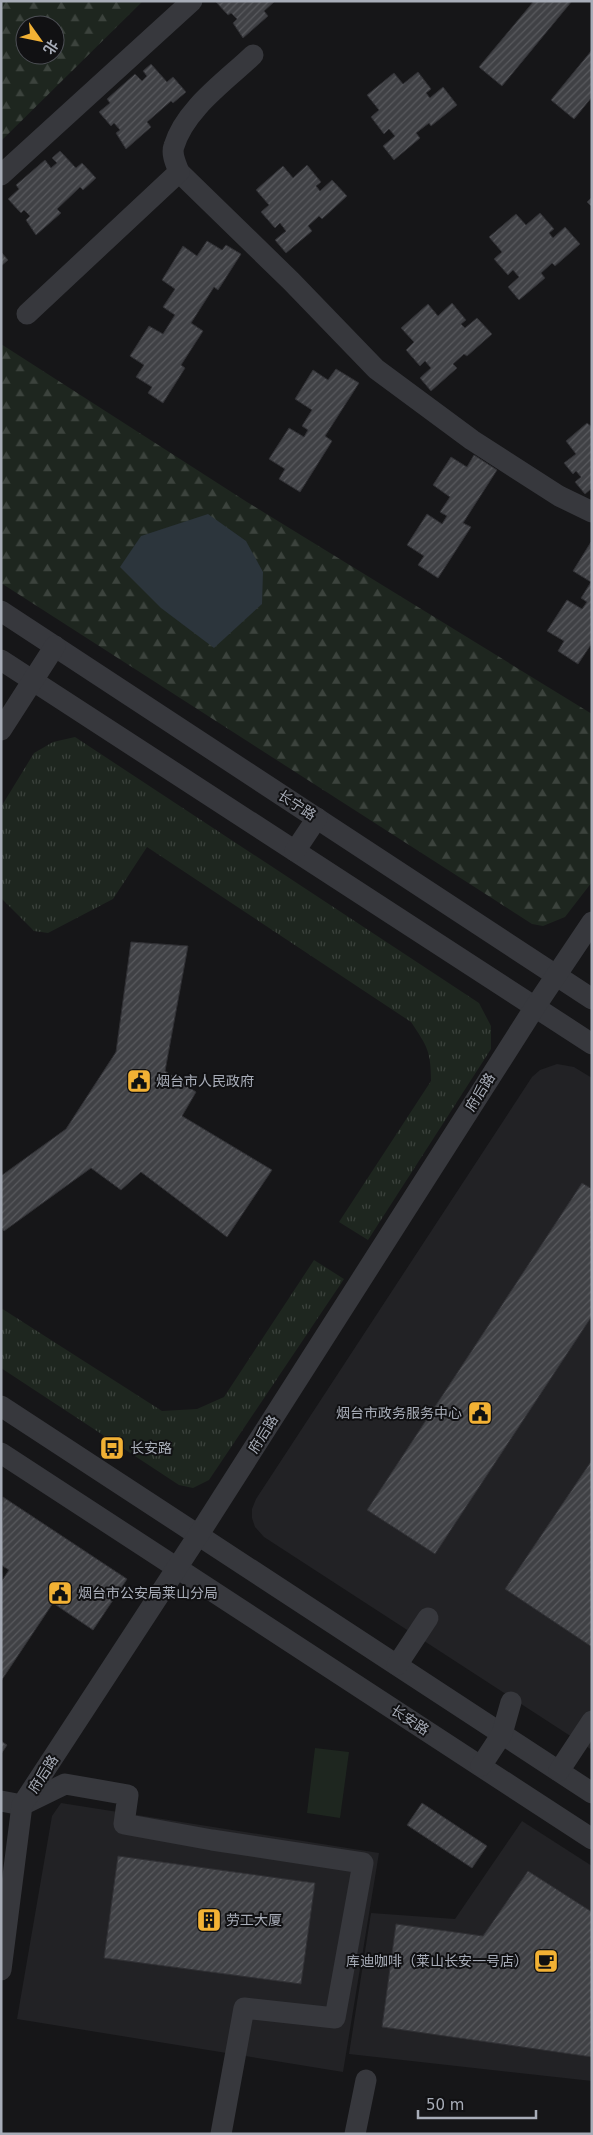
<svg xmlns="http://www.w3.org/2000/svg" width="593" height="2135" font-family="'DejaVu Sans','Noto Sans SC',sans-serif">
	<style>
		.built { fill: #222225 }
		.grass { fill: url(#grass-tufts) }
		.forest { fill: url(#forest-firs); fill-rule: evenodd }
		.pitch { fill: #1e261f }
		.water { fill: #2c353c }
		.building { fill: url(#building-hatch); stroke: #303034 }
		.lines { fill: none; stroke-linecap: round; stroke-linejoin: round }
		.minor { stroke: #37383d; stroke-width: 21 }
		.labels { text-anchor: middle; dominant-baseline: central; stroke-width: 4; stroke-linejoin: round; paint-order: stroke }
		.street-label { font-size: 14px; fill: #a8adb8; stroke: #111113 }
		.poi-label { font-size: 14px; fill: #a8adb8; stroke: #111113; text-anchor: start }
	</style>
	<defs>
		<pattern id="grass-tufts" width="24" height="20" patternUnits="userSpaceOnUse" patternTransform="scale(1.25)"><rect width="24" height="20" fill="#1e261f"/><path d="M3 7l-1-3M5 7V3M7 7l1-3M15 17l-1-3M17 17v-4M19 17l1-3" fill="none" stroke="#3c433d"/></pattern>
		<pattern id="forest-firs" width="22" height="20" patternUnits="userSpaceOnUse" patternTransform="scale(1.25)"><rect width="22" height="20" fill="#1e261f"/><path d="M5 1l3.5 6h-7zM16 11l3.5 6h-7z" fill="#3c433d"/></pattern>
		<pattern id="building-hatch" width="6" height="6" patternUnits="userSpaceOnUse" patternTransform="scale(1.25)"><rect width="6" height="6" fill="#404145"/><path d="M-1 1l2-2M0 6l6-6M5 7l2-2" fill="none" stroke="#595a5e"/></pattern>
	</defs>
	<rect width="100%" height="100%" fill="#161618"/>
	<g class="built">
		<polygon points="557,1064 574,1067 592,1078 592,1750 264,1537 255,1527 252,1518 252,1509 256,1499 532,1077 540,1070"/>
		<polygon points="61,1803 379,1853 343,2072 17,2019 52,1816"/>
		<polygon points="522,1821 592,1866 592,2081 349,2054 371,1913 455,1919"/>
	</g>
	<g class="grass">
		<path d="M 75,737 L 479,1003 L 491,1026 L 491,1049 L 368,1240 L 339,1222 L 431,1081 C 431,1051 427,1046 411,1022 L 147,847 L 113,899 L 48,933 L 34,931 L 1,898 L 1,807 L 34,753 L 53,742 Z"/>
		<polygon points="314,1260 344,1279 209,1480 193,1488 179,1485 1,1368 1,1308 162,1411 197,1409 224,1397"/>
	</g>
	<g class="forest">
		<path d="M 1,1 L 143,1 L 1,141 ZM 25,25 L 55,25 L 55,55 L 25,55 Z"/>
		<polygon points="1,344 247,502 592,714 592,882 565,917 543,926 532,924 1,583"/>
	</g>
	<polygon class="pitch" points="315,1748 349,1752 340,1818 307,1813"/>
	<polygon class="water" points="208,514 246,541 263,572 262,604 214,648 161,608 120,567 141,536"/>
	<g class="building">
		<polygon points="275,1 264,11 268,16 243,38 233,23 237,19 231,13 228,15 216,2"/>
		<polygon points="534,1 572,1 502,86 479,67"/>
		<polygon points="592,50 592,97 574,119 551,100"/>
		<polygon points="151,64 167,82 173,77 186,92 173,103 171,101 147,122 151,127 126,149 116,133 120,130 114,123 111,126 99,112 110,103 107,99 135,74 142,81 147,76 143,71"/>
		<polygon points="418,72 431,89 426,93 430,98 443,87 457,105 431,126 429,123 416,133 420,138 394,160 383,146 395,136 389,129 384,134 371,117 379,110 367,95 394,73 403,84"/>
		<polygon points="60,151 76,168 82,163 96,178 83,190 80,187 57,209 61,213 36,235 26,220 30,216 24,210 21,213 8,199 19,189 16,185 45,160 51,168 57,163 52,158"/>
		<polygon points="307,165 321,182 316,186 320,191 332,180 347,196 322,219 319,216 308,226 312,231 286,253 275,240 286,231 280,223 275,228 261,212 269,205 256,190 283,166 293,178"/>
		<polygon points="592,197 592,207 587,202"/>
		<polygon points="540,213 554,229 549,233 553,238 565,227 580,244 555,266 552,263 541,273 545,278 519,300 508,287 519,277 513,270 508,275 494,259 502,252 489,237 516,214 526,225"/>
		<polygon points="207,241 222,250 226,245 241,254 218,290 214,287 191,323 203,331 181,365 185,368 163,403 148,393 152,387 136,377 144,365 130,356 149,326 163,334 175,315 163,307 175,289 162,280 183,246 197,256"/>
		<polygon points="1,252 8,260 1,266"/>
		<polygon points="452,303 466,320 461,324 465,328 477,318 492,334 467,356 464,354 453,364 457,368 431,391 420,378 431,368 425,361 420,366 406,350 414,342 401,328 428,304 438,316"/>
		<polygon points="336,369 359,383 325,436 332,441 300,492 279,479 285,469 269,459 289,428 304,437 308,430 302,426 312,410 295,399 313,370 328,380"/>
		<polygon points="587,423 592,427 592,488 585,494 575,482 581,477 576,471 573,474 564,463 576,454 566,441"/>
		<polygon points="474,455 497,470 463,523 471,527 438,578 418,565 424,556 407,545 427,514 442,524 447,516 440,512 450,497 433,485 451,457 467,467"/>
		<polygon points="591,542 592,643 578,664 558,651 564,641 547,631 567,600 582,609 587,602 581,598 591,582 573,571"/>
		<polygon points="131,942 188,946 165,1071 196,1092 182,1116 272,1170 227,1237 141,1172 121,1190 91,1168 4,1231 1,1227 1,1176 66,1129 116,1052"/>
		<polygon points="582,1183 592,1189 592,1316 435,1554 367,1510"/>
		<polygon points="592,1460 592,1647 505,1589"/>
		<polygon points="3,1497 127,1579 93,1630 53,1603 1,1681 1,1582 9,1570 1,1565"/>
		<polygon points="1,1741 7,1745 1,1754"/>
		<polygon points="422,1803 487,1846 472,1868 407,1825"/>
		<polygon points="118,1856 315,1883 301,1984 104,1958"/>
		<polygon points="528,1871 592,1912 592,2057 382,2027 396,1924 483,1936"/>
	</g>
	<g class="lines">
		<g class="minor">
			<polyline points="179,172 291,281 376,369 472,440 559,496 592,512"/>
			<polyline points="1,175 192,1"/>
			<path d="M 27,314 L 179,172 C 176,164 171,154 174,146 C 185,109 226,81 253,55"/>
			<polyline points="1,611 592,999"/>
			<polyline points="1,660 592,1044"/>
			<polyline points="1,730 55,646"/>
			<polyline points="295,851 317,818"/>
			<polyline points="1,1406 592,1793"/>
			<polyline points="1,1453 592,1839"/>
			<polyline points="397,1665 428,1618"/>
			<polyline points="481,1766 502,1734 511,1702"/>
			<polyline points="559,1771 592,1721"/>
			<polyline points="1,1801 22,1805 65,1784 128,1795 124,1824 212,1840 363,1863 335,2018 244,2008 221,2134"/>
			<polyline points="1,1970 22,1805 199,1534 535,1007 592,922"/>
			<polyline points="355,2134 366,2080"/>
		</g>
	</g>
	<defs>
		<symbol id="civic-square" viewBox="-11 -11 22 22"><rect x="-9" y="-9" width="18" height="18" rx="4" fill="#f2b134" stroke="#111113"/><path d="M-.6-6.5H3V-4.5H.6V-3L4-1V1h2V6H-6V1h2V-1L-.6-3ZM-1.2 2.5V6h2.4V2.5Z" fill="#111"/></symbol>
		<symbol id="bus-square" viewBox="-11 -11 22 22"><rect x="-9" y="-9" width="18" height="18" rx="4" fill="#f2b134" stroke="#111113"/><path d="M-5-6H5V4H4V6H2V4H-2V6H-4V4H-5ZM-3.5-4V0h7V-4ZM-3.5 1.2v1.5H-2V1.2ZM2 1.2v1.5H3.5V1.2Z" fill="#111"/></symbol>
		<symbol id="building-square" viewBox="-11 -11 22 22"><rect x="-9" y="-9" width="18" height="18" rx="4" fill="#f2b134" stroke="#111113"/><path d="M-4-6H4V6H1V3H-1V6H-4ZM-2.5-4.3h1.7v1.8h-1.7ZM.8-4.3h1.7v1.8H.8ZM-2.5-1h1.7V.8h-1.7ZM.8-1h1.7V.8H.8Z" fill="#111"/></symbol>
		<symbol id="cafe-square" viewBox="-11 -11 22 22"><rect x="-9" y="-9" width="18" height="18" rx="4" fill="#f2b134" stroke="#111113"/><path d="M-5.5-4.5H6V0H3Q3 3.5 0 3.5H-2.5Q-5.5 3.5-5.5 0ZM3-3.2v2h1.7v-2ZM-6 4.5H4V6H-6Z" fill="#111"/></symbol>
	</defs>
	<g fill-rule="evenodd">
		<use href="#civic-square" x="125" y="1067" width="28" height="28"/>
		<use href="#civic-square" x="466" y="1399" width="28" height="28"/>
		<use href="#bus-square" x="98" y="1434" width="28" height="28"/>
		<use href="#civic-square" x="46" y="1579" width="28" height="28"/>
		<use href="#building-square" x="195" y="1906" width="28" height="28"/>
		<use href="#cafe-square" x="532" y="1947" width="28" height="28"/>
	</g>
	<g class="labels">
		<g class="street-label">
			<text transform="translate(297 805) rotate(33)">长宁路</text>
			<text transform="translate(480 1092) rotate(-58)">府后路</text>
			<text transform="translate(263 1434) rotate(-58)">府后路</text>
			<text transform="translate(410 1720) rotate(33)">长安路</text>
			<text transform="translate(43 1774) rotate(-57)">府后路</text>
		</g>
		<g class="poi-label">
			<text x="156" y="1081">烟台市人民政府</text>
			<text x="462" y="1413" text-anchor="end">烟台市政务服务中心</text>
			<text x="130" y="1448">长安路</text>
			<text x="78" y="1593">烟台市公安局莱山分局</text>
			<text x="226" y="1920">劳工大厦</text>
			<text x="528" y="1961" text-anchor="end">库迪咖啡（莱山长安一号店）</text>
		</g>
	</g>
	<rect width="593" height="2135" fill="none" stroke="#a8adb8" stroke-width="5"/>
	<g transform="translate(40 40) rotate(123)"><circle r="24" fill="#111113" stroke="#4d4f55"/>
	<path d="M0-4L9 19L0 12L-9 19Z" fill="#f2b134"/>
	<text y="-8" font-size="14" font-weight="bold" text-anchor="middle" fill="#a8adb8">北</text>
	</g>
	<path d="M418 2110v8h118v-8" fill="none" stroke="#a8adb8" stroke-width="2.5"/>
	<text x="426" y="2110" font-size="15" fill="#a8adb8" stroke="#111113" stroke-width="4" paint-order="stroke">50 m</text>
</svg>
